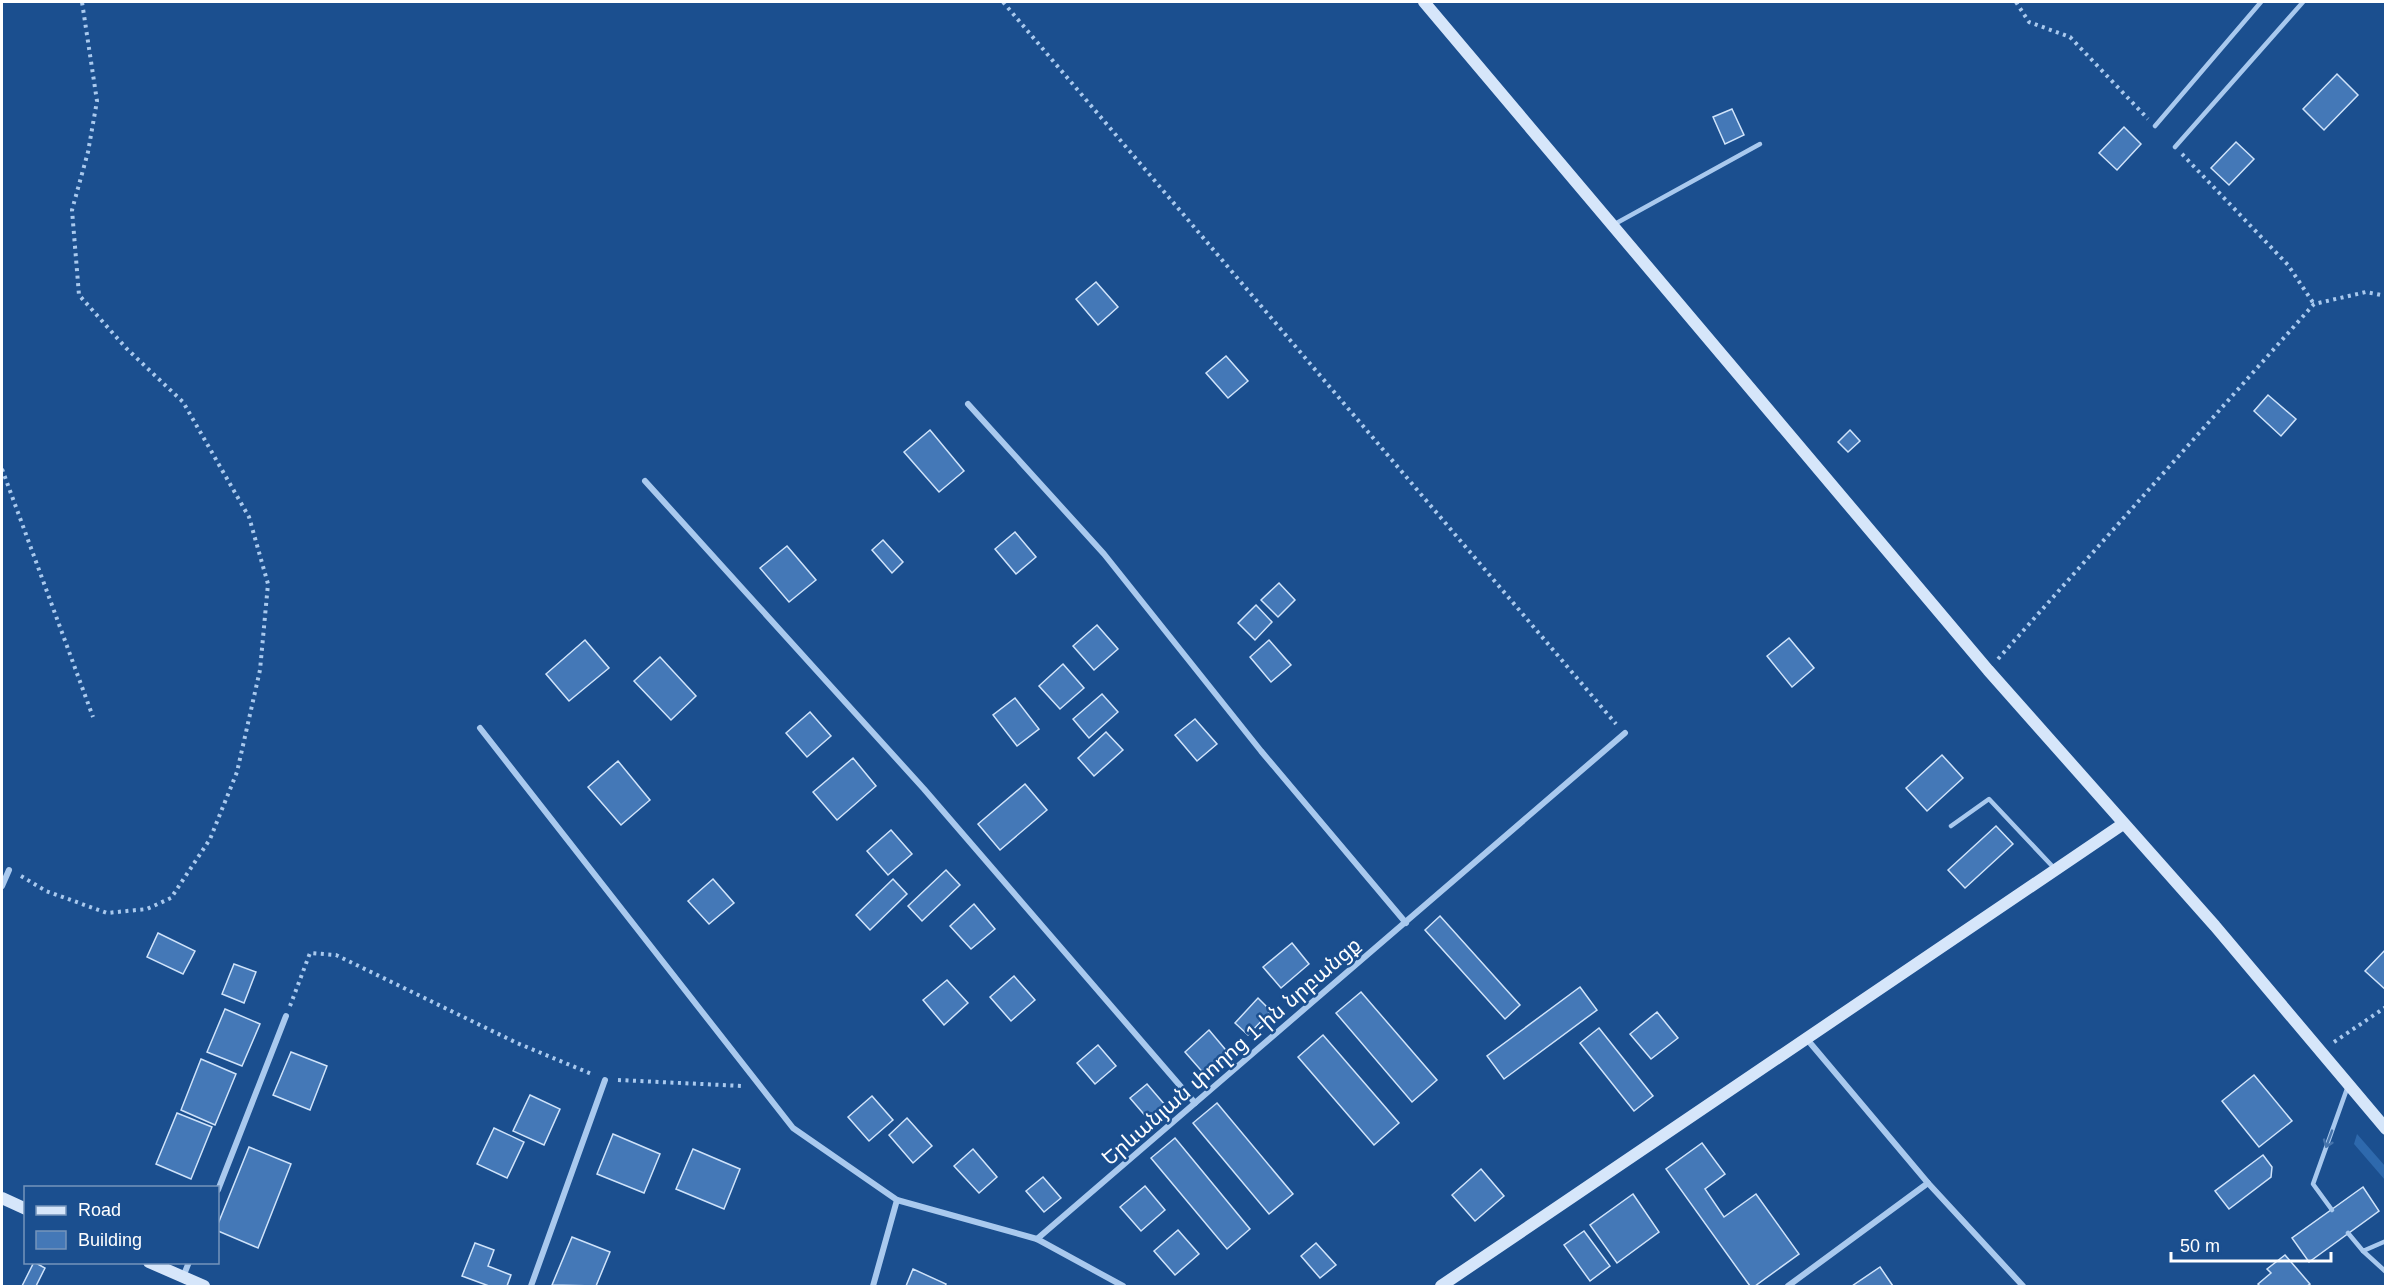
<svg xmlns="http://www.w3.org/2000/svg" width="2387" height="1288" font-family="Helvetica,'Noto Sans Armenian',sans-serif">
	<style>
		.green { fill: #2e69ad }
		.building { fill: #4478b7; stroke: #cfe3fa; stroke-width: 1.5 }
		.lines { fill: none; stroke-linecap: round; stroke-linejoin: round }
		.path { stroke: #a9c9ee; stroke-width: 4; stroke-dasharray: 3 4.5; stroke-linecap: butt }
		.lane { stroke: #a9c9ee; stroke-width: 4.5 }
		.street { stroke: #a9c9ee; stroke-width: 6 }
		.secondary { stroke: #d6e6fa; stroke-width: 12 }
		.oneway { stroke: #4674ac }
		.labels { text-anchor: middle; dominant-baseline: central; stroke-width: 5; stroke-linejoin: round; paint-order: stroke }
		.street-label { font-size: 21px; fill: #fff; stroke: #1b4f8f }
	</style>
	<rect width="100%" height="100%" fill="#1b4f8f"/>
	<polygon class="green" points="2357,1134 2385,1166 2385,1180 2354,1144"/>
	<g class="building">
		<polygon points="2337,74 2358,95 2324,130 2303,109"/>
		<polygon points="1732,109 1744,135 1725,144 1713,117"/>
		<polygon points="2124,127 2141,144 2117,170 2099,153"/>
		<polygon points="2236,142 2254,159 2229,185 2211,168"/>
		<polygon points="1096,282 1118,307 1098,325 1076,299"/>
		<polygon points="1226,356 1248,381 1228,398 1206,373"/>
		<polygon points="2268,395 2296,419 2281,436 2254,411"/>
		<polygon points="930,430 964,471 939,492 904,452"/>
		<polygon points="1850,430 1860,441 1848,452 1838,442"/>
		<polygon points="1015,532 1036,557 1016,574 995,549"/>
		<polygon points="883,540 903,562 892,573 872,550"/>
		<polygon points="787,546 816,580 789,602 760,568"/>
		<polygon points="1279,583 1295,600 1278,617 1261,600"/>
		<polygon points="1256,605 1272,622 1255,640 1238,623"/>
		<polygon points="1097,625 1118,649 1094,670 1073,646"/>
		<polygon points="1789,638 1814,668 1792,687 1767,656"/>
		<polygon points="585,640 609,668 569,701 546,674"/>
		<polygon points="1269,640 1291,665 1271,682 1250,657"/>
		<polygon points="660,657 696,696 671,720 634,681"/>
		<polygon points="1063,664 1084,688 1060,709 1039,686"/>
		<polygon points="1102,694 1118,712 1089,738 1073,719"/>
		<polygon points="1015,698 1039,729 1017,746 993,715"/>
		<polygon points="810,712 831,736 807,757 786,733"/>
		<polygon points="1195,719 1217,744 1197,761 1175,735"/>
		<polygon points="1106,732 1123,750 1094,776 1078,758"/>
		<polygon points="1942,755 1963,778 1927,811 1906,788"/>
		<polygon points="853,758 876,786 837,820 813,792"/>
		<polygon points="618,761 650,800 621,825 588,787"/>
		<polygon points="1025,784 1047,810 1000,850 978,824"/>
		<polygon points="1996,826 2013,844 1965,888 1948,870"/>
		<polygon points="891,830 912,854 888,875 867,851"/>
		<polygon points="946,870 960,885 922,921 908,906"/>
		<polygon points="713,879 734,903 709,924 688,901"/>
		<polygon points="893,879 907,894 870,930 856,915"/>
		<polygon points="974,904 995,929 971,949 950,926"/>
		<polygon points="1440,916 1520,1005 1505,1019 1425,930"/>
		<polygon points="158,933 195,951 183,974 147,957"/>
		<polygon points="1292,943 1309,964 1281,988 1263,967"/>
		<polygon points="2386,949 2386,990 2365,971"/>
		<polygon points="234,964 256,972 244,1003 222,994"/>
		<polygon points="1014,976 1035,1000 1011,1021 990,997"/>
		<polygon points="947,980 968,1003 944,1025 923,1000"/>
		<polygon points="1580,987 1597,1010 1504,1079 1487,1056"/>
		<polygon points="1361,992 1437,1080 1412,1102 1336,1013"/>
		<polygon points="1258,998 1271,1011 1248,1035 1235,1023"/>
		<polygon points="225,1009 260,1024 242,1066 207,1052"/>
		<polygon points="1657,1012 1678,1038 1651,1059 1630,1034"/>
		<polygon points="1599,1028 1653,1096 1634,1111 1580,1043"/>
		<polygon points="1209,1030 1230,1055 1206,1076 1185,1052"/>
		<polygon points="1323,1035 1399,1123 1374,1145 1298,1057"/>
		<polygon points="1098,1045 1116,1066 1095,1084 1077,1063"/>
		<polygon points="291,1052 327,1066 310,1110 273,1095"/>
		<polygon points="201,1059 236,1074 215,1125 181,1110"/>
		<polygon points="2254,1075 2292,1121 2259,1147 2222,1101"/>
		<polygon points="1147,1084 1165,1105 1148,1119 1130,1098"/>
		<polygon points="530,1095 560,1109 544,1145 513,1131"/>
		<polygon points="872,1096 893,1120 869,1141 848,1117"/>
		<polygon points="1217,1103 1293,1194 1269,1214 1193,1123"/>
		<polygon points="177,1113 212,1127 191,1179 156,1164"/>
		<polygon points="907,1118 932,1146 913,1163 889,1135"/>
		<polygon points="494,1128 524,1142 507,1178 477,1164"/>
		<polygon points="613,1134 660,1154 644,1193 597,1174"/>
		<polygon points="1175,1138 1250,1229 1227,1249 1151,1158"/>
		<polygon points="1702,1143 1725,1174 1705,1189 1724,1217 1756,1194 1799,1254 1755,1286 1750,1286 1666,1169"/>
		<polygon points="249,1147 291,1164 258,1248 218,1231 218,1224"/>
		<polygon points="693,1149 740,1169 724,1209 676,1189"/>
		<polygon points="973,1149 997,1177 979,1193 954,1166"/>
		<polygon points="2263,1155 2272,1167 2271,1177 2229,1209 2215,1191"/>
		<polygon points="1481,1169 1504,1196 1475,1221 1452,1195"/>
		<polygon points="1043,1177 1061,1198 1044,1212 1026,1191"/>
		<polygon points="1145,1186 1165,1210 1141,1231 1120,1207"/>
		<polygon points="2363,1187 2379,1211 2309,1262 2292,1238"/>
		<polygon points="1633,1194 1659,1232 1617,1263 1590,1225"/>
		<polygon points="1178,1230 1199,1254 1175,1275 1154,1251"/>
		<polygon points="1584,1231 1610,1266 1590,1281 1564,1245"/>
		<polygon points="572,1237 610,1252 596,1286 552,1285"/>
		<polygon points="475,1243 494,1250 488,1266 511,1275 507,1286 489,1286 462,1276"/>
		<polygon points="1316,1243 1336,1265 1320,1278 1301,1256"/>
		<polygon points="2285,1255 2310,1284 2307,1286 2260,1286 2258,1284 2271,1273 2267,1269"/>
		<polygon points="34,1262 45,1268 36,1286 22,1286"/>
		<polygon points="1880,1267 1893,1286 1852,1286"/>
		<polygon points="913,1269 946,1284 945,1286 906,1286"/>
	</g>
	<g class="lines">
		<g class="path">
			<polyline points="1003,2 1616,724"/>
			<polyline points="2016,2 2029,22 2070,37 2148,119"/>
			<polyline points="2182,154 2288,265 2314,304"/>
			<polyline points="2,469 93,717"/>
			<polyline points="1998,659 2314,304 2366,292 2386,296"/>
			<polyline points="21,876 46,891 107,913 147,909 171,898 210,839 237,772 260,670 268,584 249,517 183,402 126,348 79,295 72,210 88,152 97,101 82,2"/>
			<polyline points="290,1006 310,953 336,955 517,1043 594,1075"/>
			<polyline points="2334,1042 2386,1007"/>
			<polyline points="618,1080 743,1086"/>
		</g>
		<g class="lane">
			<polyline points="2155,126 2261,2"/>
			<polyline points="2175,147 2303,2"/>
			<polyline points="1613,225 1760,144"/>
			<polyline points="1951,826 1989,799 2054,868"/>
			<polyline points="2332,1210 2313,1184 2348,1086"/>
			<polyline points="2348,1233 2363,1251 2386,1241"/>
			<polyline points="2363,1251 2386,1272"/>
		</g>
		<g class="street">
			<polyline points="968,404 1104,554 1261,751 1406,923"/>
			<polyline points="645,481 924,789 1195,1103"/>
			<polyline points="480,728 793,1128 897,1200 1037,1239 1123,1286"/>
			<polyline points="2,886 9,870"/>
			<polyline points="1806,1038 1928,1183 2023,1286"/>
			<polyline points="218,1190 286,1016"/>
			<polyline points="1037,1239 1625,733"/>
			<polyline points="183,1277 189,1262"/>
			<polyline points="531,1286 605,1080"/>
			<polyline points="873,1286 897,1200"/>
			<polyline points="1788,1286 1928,1183"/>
		</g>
		<g class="secondary">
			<polyline points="1424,2 1988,670 2215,926 2386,1129"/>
			<polyline points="2,1198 26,1209"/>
			<polyline points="149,1262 204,1286"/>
			<polyline points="1441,1286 2123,824"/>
		</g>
	</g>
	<defs><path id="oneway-shaft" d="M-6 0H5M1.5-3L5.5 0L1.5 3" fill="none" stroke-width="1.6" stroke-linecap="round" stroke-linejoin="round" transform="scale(1.5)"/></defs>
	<use class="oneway" href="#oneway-shaft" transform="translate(2329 1139) rotate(110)"/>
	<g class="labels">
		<g class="street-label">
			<text transform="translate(1231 1051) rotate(-41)">Երևանյան փողոց 1-ին նրբանցք</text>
		</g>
	</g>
	<rect width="2387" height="1288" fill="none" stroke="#ffffff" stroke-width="6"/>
	<rect x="24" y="1186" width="195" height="78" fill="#1b4f8f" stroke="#7695bc" stroke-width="1.5"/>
	<rect x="36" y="1206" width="30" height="9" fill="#d6e6fa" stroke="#7695bc" stroke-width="1.5"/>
	<text x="78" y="1216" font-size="18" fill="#ffffff">Road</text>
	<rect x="36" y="1231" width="30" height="18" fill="#4478b7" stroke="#7695bc" stroke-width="1.5"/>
	<text x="78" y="1246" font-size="18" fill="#ffffff">Building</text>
	<path d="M2171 1252v9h160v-9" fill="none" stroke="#ffffff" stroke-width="3"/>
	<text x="2180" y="1252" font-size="18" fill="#ffffff" stroke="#1b4f8f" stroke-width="4.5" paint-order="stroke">50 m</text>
</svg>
